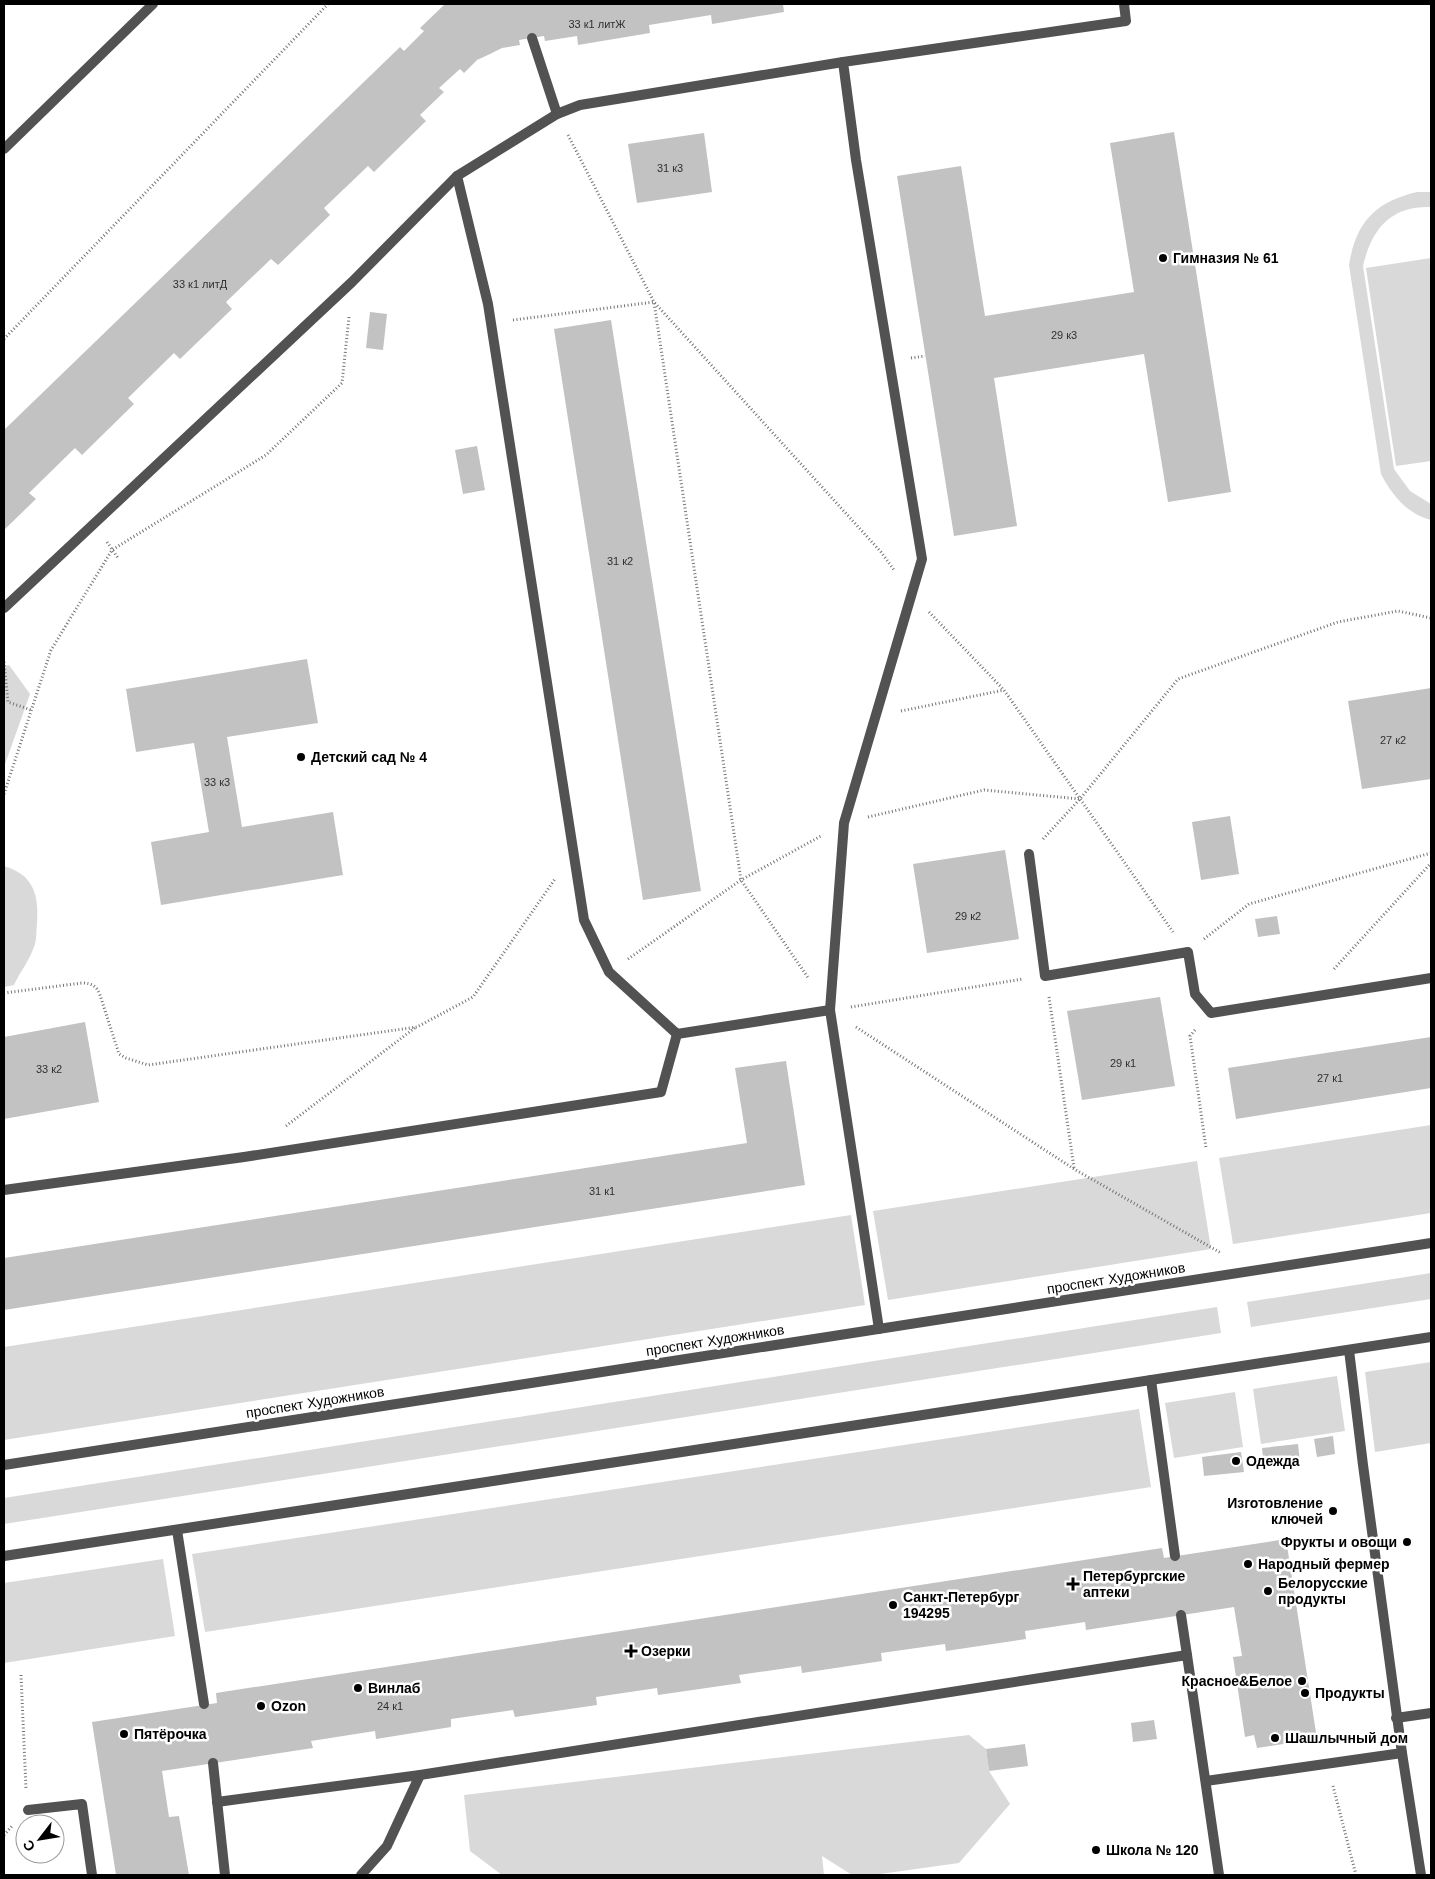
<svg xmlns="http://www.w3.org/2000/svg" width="1435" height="1879" font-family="Arial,sans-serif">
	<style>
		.green { fill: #d9d9d9 }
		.building { fill: #c2c2c2 }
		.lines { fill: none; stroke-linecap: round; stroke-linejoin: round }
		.path { stroke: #747474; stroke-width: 3; stroke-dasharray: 1 2.5; stroke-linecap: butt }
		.service { stroke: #525252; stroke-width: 10 }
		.tertiary { stroke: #525252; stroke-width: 10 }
		.poi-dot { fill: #000; stroke: #fff; stroke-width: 2 }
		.labels { text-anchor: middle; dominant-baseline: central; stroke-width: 5; stroke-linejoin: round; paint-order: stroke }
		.number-label { font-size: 11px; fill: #303030 }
		.poi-label { font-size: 14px; font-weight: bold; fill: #000; stroke: #fff; text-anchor: start }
		.street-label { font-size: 14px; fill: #000; stroke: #fff }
	</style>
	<rect width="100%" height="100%" fill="#fff"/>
	<g class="green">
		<path d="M 1417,192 L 1431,192 L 1431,207 C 1391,206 1372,228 1363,266 L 1394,469 L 1410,491 L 1431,504 L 1431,520 C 1407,514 1392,495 1381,474 L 1349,265 C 1356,222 1375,202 1417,192 Z"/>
		<polygon points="1431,258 1431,461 1396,466 1366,268"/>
		<polygon points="9,665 30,694 4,767 4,666"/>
		<path d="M 4,866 C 34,875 39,895 37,924 C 36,931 37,940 34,947 C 29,961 20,972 14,985 L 4,987 Z"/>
		<polygon points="1431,1125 1431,1213 1233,1244 1219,1158"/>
		<polygon points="1197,1161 1211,1249 888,1300 873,1211"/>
		<polygon points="851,1215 865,1305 4,1440 4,1347"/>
		<polygon points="1431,1273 1431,1299 1251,1327 1247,1302"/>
		<polygon points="1217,1307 1221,1333 4,1524 4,1498"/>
		<polygon points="1431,1362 1431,1443 1375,1452 1365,1372"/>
		<polygon points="1337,1376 1345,1431 1261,1444 1253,1389"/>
		<polygon points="1235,1392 1243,1447 1174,1458 1165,1403"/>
		<polygon points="1139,1409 1151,1487 205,1632 192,1554"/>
		<polygon points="163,1559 175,1636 4,1663 4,1583"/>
		<polygon points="969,1735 986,1749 989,1771 1010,1804 959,1863 873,1875 852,1875 822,1856 824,1875 502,1875 470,1851 464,1795"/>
	</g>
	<g class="building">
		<polygon points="445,4 783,4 784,12 712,24 711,15 649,25 650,33 578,45 577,36 545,41 544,36 519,40 520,45 502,48 490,54 477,60 464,73 460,69 439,88 444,92 420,115 426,121 374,172 368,166 324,208 330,215 278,265 271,259 226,302 232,309 180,359 174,353 128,398 134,404 82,455 75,448 29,493 36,499 4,530 4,430 400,47 404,51 424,31 420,28"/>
		<polygon points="1174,132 1231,492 1168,502 1144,354 994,378 1017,526 954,536 897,176 961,166 985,316 1134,292 1110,143"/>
		<polygon points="704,133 712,192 637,203 628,144"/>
		<polygon points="370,312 387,314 383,350 366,348"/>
		<polygon points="611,320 701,891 643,900 554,329"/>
		<polygon points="477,446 485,490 463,494 455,450"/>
		<polygon points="307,659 318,723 227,737 242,827 333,812 343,875 161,905 151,842 209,832 194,743 136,752 126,689"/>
		<polygon points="1431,688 1431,779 1362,789 1348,701"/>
		<polygon points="1230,816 1239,874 1201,880 1192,822"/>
		<polygon points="1005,850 1019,939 927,953 913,864"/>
		<polygon points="1277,916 1280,934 1258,937 1255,919"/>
		<polygon points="1160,997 1175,1086 1082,1100 1067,1011"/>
		<polygon points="85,1022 99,1102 4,1119 4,1037"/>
		<polygon points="1431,1037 1431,1088 1236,1119 1228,1068"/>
		<polygon points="786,1061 805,1185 4,1310 4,1258 747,1143 735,1068"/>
		<polygon points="1333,1436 1335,1454 1317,1457 1314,1439"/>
		<polygon points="1298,1444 1300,1462 1264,1467 1262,1448"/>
		<polygon points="1241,1452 1244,1472 1204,1476 1202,1457"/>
		<polygon points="1286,1539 1317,1739 1257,1748 1254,1735 1245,1737 1233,1657 1242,1656 1234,1607 1086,1630 1085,1622 1025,1631 1026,1639 946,1651 945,1644 881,1653 882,1661 802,1673 801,1666 739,1675 741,1683 658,1695 657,1688 596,1697 597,1705 515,1717 513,1710 451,1719 451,1727 376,1739 375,1731 311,1741 313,1748 162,1771 169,1817 179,1816 189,1875 116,1875 92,1722 217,1703 216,1693 1162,1548 1164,1558"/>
		<polygon points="1154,1720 1157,1739 1133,1742 1131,1723"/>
		<polygon points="1025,1744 1028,1766 989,1771 986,1749"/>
	</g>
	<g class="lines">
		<g class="path">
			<polyline points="568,135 654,302 881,552 894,570"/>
			<polyline points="513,320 654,302 741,880 809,979"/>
			<polyline points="4,339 328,4"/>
			<polyline points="911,358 925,356"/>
			<polyline points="107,542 118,558"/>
			<polyline points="929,612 1004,690 1173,932"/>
			<polyline points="4,662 8,702 31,710"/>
			<polyline points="901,711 1004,690"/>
			<polyline points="4,794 51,650 112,550 266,455 342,383 349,317"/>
			<polyline points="868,817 984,790 1080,799"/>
			<polyline points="1043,839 1080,799 1178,679 1338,622 1398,611 1431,618"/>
			<polyline points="1204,939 1249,904 1431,853"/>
			<polyline points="628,959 741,880 821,836"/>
			<polyline points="1334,969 1431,863"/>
			<path d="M 4,993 L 82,983 C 91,983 97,986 100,995 L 119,1054 L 126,1058 L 148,1065 L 417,1027 L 473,997 L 555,879"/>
			<polyline points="1049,997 1074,1168"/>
			<polyline points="851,1007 1023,979"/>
			<polyline points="856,1027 1074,1169 1221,1253"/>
			<polyline points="1195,1030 1190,1036 1206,1148"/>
			<polyline points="286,1126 416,1027"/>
			<polyline points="21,1675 26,1789"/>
			<polyline points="1333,1786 1356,1875"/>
			<polyline points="4,1835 13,1825"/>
		</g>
		<g class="service">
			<polyline points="532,38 557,114"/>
			<polyline points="4,149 153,4"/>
			<polyline points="4,608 352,282 457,176"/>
			<polyline points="1029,854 1045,976 1188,952 1195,994 1211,1013 1431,978"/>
			<polyline points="830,1010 677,1034 609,972 584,920 488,304 457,176 557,114 580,105 843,62"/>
			<polyline points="4,1190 244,1157 661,1092 677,1034"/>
			<polyline points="879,1329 830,1010 844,823 922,559 856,160 843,62 1126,21 1124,4"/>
			<polyline points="1151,1380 1175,1556"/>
			<polyline points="177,1530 204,1704"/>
			<polyline points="1181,1615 1187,1655"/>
			<polyline points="1396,1718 1431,1713"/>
			<polyline points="1402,1753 1421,1875"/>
			<polyline points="213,1763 225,1875"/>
			<polyline points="1206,1781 1402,1753 1363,1465 1349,1350"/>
			<polyline points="217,1802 420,1775 1187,1655 1219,1875"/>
			<polyline points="28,1810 82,1804 92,1875"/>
			<polyline points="361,1875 387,1846 420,1775"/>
		</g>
		<g class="tertiary">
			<polyline points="4,1465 1431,1243"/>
			<polyline points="4,1556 1431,1337"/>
		</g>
	</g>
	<g class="poi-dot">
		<circle cx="1163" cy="258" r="5"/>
		<circle cx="301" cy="757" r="5"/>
		<circle cx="1236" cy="1461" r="5"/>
		<circle cx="1333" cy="1511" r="5"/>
		<circle cx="1407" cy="1542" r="5"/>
		<circle cx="1248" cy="1564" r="5"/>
		<path d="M1070.5 1576.5h5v5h5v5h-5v5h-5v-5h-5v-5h5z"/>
		<circle cx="1268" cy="1591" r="5"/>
		<circle cx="893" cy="1605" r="5"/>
		<path d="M628.5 1643.5h5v5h5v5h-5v5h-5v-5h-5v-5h5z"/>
		<circle cx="1302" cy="1681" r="5"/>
		<circle cx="358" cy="1688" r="5"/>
		<circle cx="1305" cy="1693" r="5"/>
		<circle cx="261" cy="1706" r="5"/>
		<circle cx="124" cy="1734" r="5"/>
		<circle cx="1275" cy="1738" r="5"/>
		<circle cx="1096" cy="1850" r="5"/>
	</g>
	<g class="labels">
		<g class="number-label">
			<text x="597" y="24">33 к1 литЖ</text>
			<text x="670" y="168">31 к3</text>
			<text x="200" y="284">33 к1 литД</text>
			<text x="1064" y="335">29 к3</text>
			<text x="620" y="561">31 к2</text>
			<text x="1393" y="740">27 к2</text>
			<text x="217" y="782">33 к3</text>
			<text x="968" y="916">29 к2</text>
			<text x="1123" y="1063">29 к1</text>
			<text x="49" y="1069">33 к2</text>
			<text x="1330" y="1078">27 к1</text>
			<text x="602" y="1191">31 к1</text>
			<text x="390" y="1706">24 к1</text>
		</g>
		<g class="poi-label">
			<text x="1173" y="258">Гимназия № 61</text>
			<text x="311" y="757">Детский сад № 4</text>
			<text x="1246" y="1461">Одежда</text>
			<text x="1323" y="1503" text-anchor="end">Изготовление<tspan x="1323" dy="16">ключей</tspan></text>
			<text x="1397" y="1542" text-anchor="end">Фрукты и овощи</text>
			<text x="1258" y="1564">Народный фермер</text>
			<text x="1083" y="1576">Петербургские<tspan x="1083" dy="16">аптеки</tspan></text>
			<text x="1278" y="1583">Белорусские<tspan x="1278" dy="16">продукты</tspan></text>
			<text x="903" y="1597">Санкт-Петербург<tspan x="903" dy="16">194295</tspan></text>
			<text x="641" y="1651">Озерки</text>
			<text x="1292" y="1681" text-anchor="end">Красное&amp;Белое</text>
			<text x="368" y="1688">Винлаб</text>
			<text x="1315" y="1693">Продукты</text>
			<text x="271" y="1706">Ozon</text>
			<text x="134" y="1734">Пятёрочка</text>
			<text x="1285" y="1738">Шашлычный дом</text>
			<text x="1106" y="1850">Школа № 120</text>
		</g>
		<g class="street-label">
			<text transform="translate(1116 1278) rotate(-9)">проспект Художников</text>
			<text transform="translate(715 1340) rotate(-9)">проспект Художников</text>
			<text transform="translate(315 1402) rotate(-9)">проспект Художников</text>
		</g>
	</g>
	<rect width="1435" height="1879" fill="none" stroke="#000000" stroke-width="10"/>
	<g transform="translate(40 1839) rotate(239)"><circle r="24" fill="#ffffff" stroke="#999999"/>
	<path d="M0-4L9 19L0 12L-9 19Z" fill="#000000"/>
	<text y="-8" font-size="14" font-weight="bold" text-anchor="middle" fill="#000000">С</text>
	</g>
</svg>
